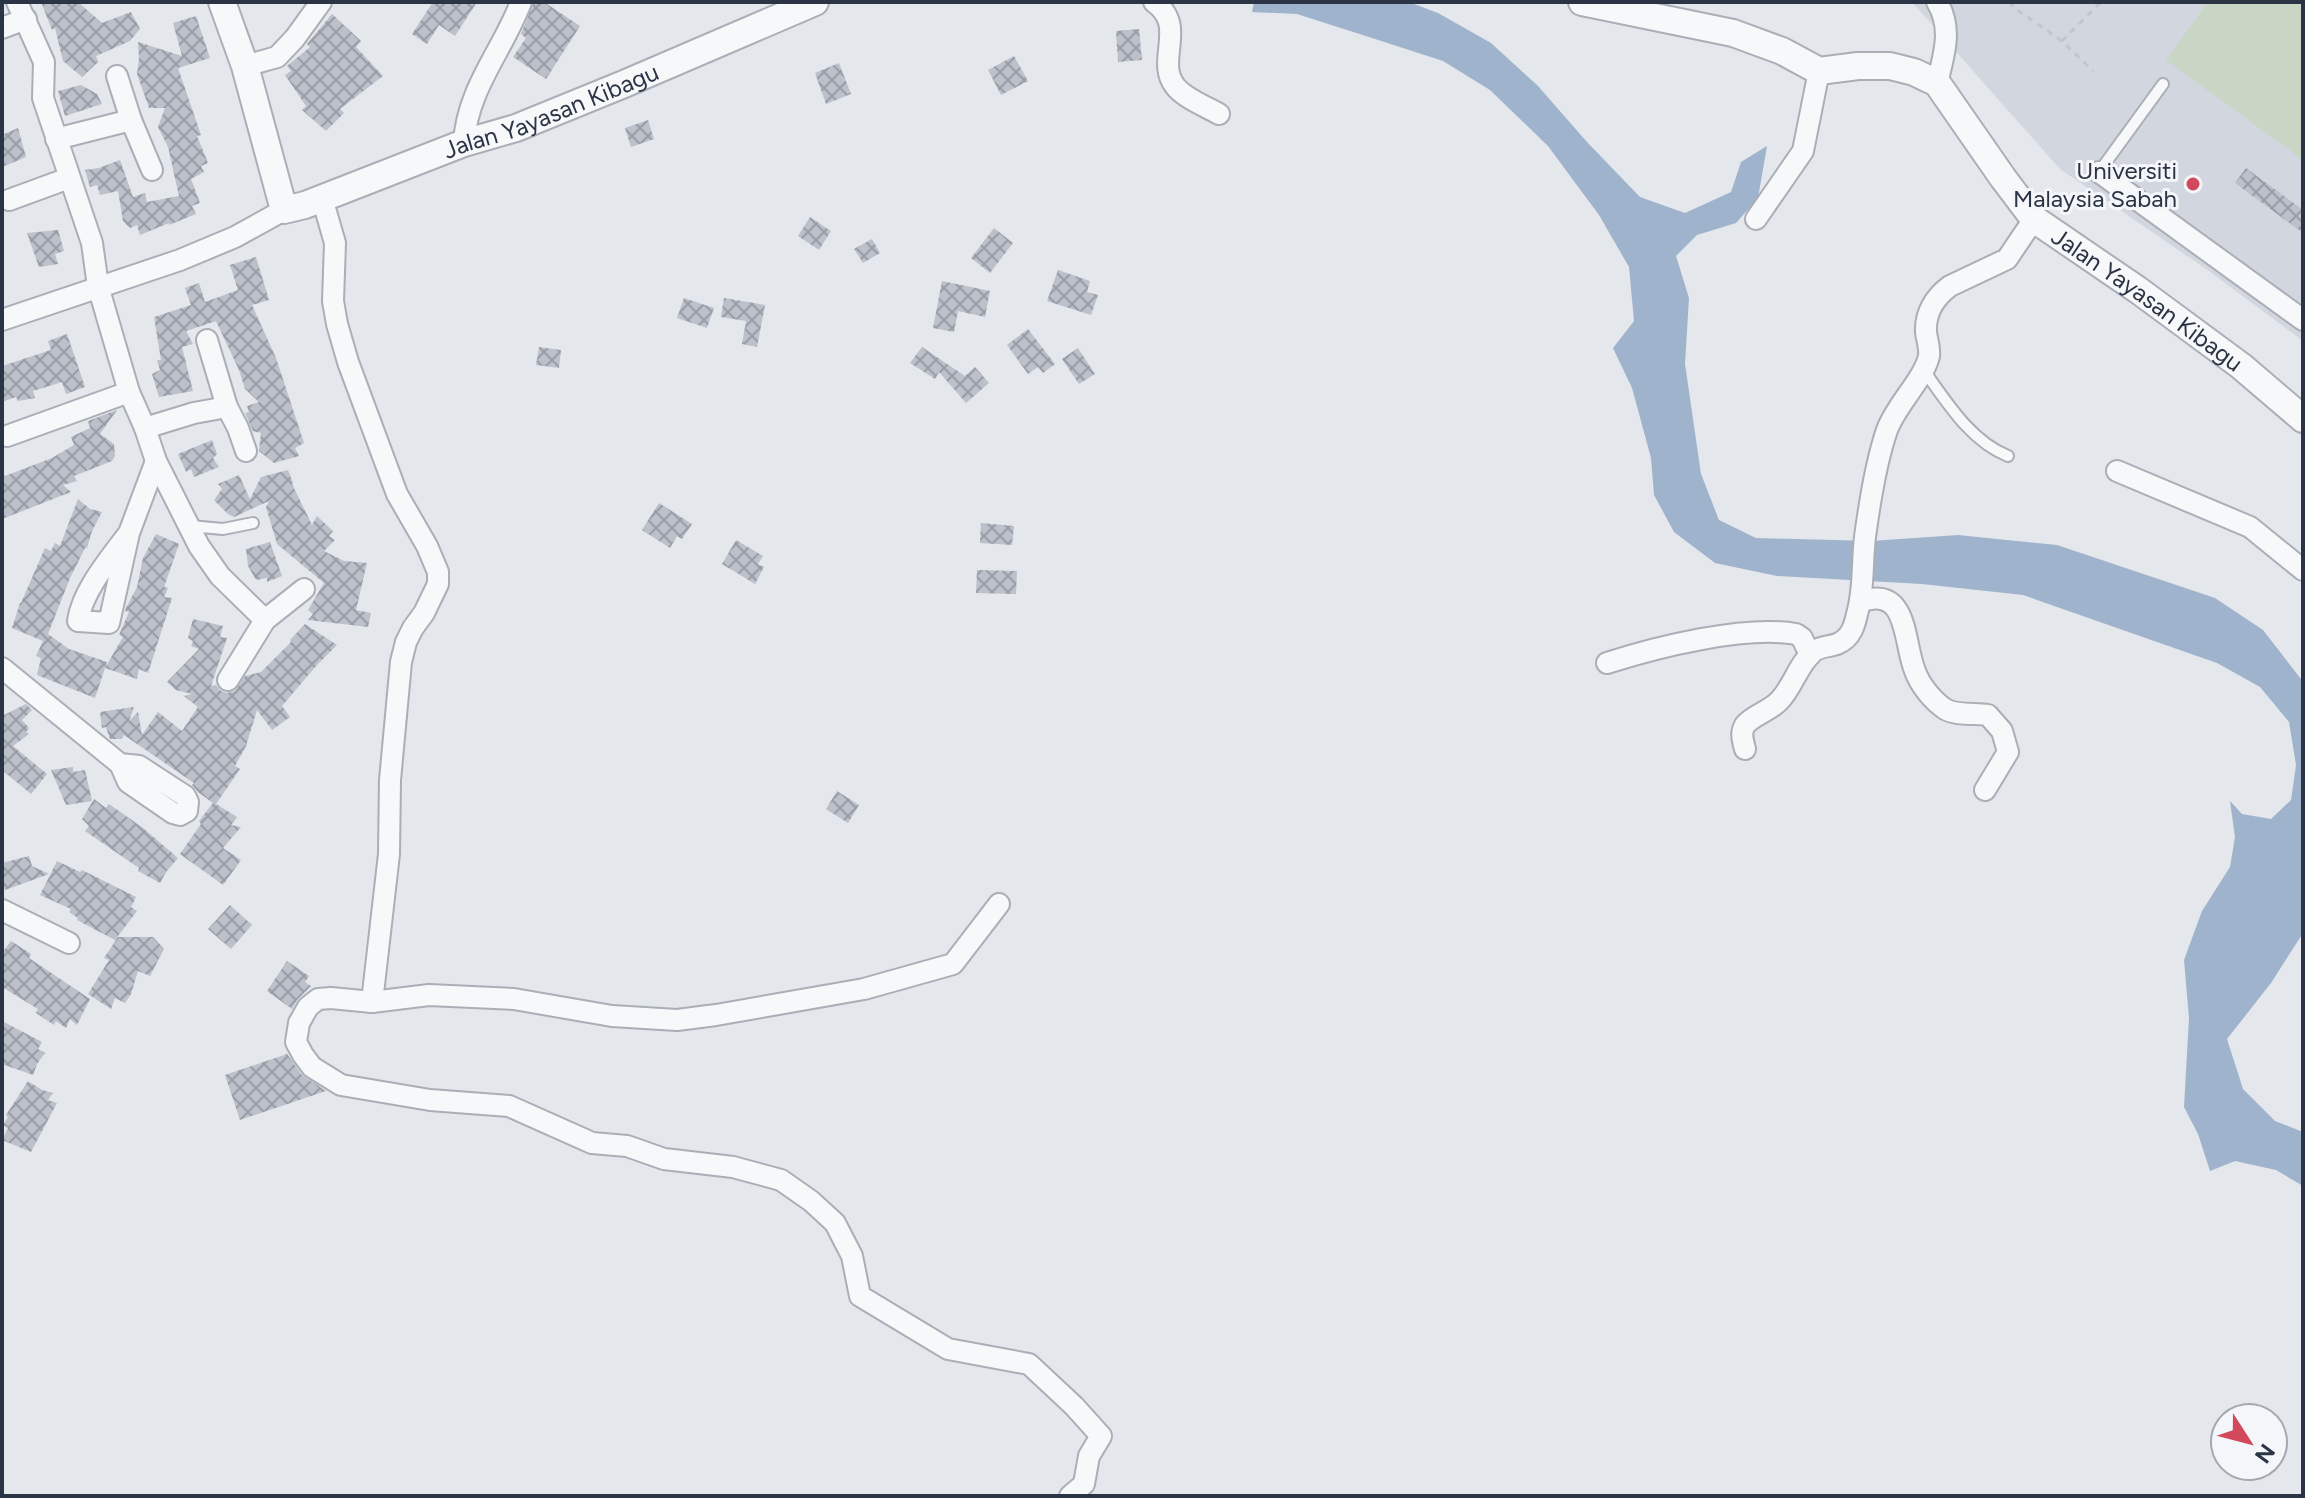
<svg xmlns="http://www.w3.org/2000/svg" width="2305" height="1498" font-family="Figtree,sans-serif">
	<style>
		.built { fill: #d2d6de }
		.grass { fill: #c9d6c5 }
		.water { fill: #9fb4cc }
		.building { fill: url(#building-cross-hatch) }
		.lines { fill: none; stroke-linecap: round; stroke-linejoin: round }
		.service-casing { stroke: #a9aeb7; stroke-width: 14 }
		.minor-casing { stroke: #a9aeb7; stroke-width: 24 }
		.tertiary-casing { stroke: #a9aeb7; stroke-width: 30 }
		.path { stroke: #c2c5cb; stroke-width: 3; stroke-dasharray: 6 6; stroke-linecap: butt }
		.service { stroke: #f7f8fa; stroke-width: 10 }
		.minor { stroke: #f7f8fa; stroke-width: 20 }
		.tertiary { stroke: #f7f8fa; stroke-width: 26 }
		.poi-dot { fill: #d1495b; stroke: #f4f6f9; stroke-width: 3 }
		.labels { text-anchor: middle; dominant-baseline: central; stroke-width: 6; stroke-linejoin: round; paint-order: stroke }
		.street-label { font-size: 24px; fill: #2b3445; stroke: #f4f6f9 }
		.poi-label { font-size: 24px; fill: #2b3445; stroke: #f4f6f9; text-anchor: end }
	</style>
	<defs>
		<pattern id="building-cross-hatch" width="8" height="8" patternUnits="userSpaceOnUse" patternTransform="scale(2)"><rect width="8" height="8" fill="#bbc0ca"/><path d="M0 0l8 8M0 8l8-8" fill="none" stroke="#989da6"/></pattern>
	</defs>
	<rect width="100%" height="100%" fill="#e4e7ec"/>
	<polygon class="built" points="1912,2 2303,2 2303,341 2209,271 2060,169"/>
	<polygon class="grass" points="2208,2 2303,2 2303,160 2166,60"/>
	<polygon class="water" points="1254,2 1409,2 1438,13 1491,43 1538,86 1587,142 1640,197 1685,213 1731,192 1741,162 1767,146 1758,198 1736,223 1697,235 1676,256 1689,298 1685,364 1701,474 1719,520 1756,538 1871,541 1958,535 2057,545 2215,598 2263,630 2301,679 2303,685 2303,933 2271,983 2227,1039 2243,1089 2275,1121 2303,1132 2303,1186 2276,1170 2235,1161 2210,1171 2198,1134 2184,1107 2189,1018 2184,960 2202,911 2230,867 2235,837 2230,801 2242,814 2271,819 2291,800 2296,765 2289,722 2260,687 2217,663 2023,595 1922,584 1777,576 1715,563 1674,532 1654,495 1651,458 1632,388 1613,348 1634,321 1629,267 1599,215 1548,146 1490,90 1443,61 1372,38 1297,14 1252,12"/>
	<g class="building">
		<polygon points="41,2 78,2 102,23 131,12 140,29 130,41 96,56 98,62 82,77 63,61 55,28 52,30"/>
		<polygon points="433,2 477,2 455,36 439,25 427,44 412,34"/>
		<polygon points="534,2 544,2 580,26 546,79 513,57 526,38 521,34"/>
		<polygon points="332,14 361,41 356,47 383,76 340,109 344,113 326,131 302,110 306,106 285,75 291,71 287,66 310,47 307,44"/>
		<polygon points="196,16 210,58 178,68 201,135 197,136 208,163 201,166 204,172 191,179 200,203 192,206 196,214 169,225 169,223 140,235 137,225 130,228 123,221 118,191 100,195 97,185 90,187 85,170 99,168 120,160 133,197 145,193 147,202 179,196 168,147 158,127 165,108 149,108 137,74 139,59 138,42 182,56 173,23"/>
		<polygon points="1139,29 1142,60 1118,62 1116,31"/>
		<polygon points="1014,56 1028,81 1001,95 988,70"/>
		<polygon points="839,63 851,94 826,104 815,73"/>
		<polygon points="81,85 97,94 102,104 65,116 58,91"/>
		<polygon points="648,120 654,139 631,147 625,128"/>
		<polygon points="18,128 26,157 2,167 2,135"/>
		<polygon points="2246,168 2303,210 2303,233 2235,183"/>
		<polygon points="810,217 831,231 819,250 798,236"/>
		<polygon points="994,228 1013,243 990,273 971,258"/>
		<polygon points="58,230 64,251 55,254 58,264 39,267 27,233"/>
		<polygon points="872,239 880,253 863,263 854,249"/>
		<polygon points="256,257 269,300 252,305 276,358 304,443 295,448 299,456 274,463 259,451 261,433 253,431 245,413 249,412 247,406 259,402 245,389 239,370 216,321 186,331 193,344 182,347 193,391 159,397 152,374 160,370 157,360 161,360 154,317 191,305 185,288 199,283 205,302 238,290 230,265"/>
		<polygon points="1058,270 1090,281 1087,292 1098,295 1091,315 1047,301"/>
		<polygon points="942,281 990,291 985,317 958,311 954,332 933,328"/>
		<polygon points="684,298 714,308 707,328 677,318"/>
		<polygon points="724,298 765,305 757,347 742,344 746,321 721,317"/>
		<polygon points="1028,329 1055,364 1043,373 1038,367 1028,374 1007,345"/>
		<polygon points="67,334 85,387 66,394 62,382 33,391 35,398 18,401 16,397 2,402 2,366 51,350 48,341"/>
		<polygon points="539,347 561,350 559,368 536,365"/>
		<polygon points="922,347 965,376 975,367 989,383 966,403 939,372 935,379 910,363"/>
		<polygon points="1078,348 1095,374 1079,384 1062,359"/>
		<polygon points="117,410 100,434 114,444 115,456 112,461 74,476 77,481 63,485 71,492 2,519 2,474 5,476 52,458 74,445 71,437 90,428 88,421"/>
		<polygon points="212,440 217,454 213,458 219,467 194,477 191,469 186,472 178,454"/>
		<polygon points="288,470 293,483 292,484 312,525 317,516 333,531 329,536 335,540 324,551 344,561 367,563 356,610 371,613 368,627 308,620 313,614 308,610 324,583 277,544 266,507 269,501 234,517 228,514 214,500 222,489 218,484 239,475 250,499 261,477"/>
		<polygon points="78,499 90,509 102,512 92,531 87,548 85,548 70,578 48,634 69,649 107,662 95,698 37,675 41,658 36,656 43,641 12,628 20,603 21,603 45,548 51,551 55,543 60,546"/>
		<polygon points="659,503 692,524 682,539 677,536 670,548 642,530"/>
		<polygon points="981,523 1014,526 1012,545 980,543"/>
		<polygon points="156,534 179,544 164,587 168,588 164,597 172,598 148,673 139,669 137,679 105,668 123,637 119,635 129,612 125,611 126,608 137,587 143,558"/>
		<polygon points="736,540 763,556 758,564 764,567 755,584 722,564"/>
		<polygon points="270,542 282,576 267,582 267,578 256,580 248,566 246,549"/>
		<polygon points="977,570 1017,571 1016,594 976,593"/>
		<polygon points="193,619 223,626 220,637 227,638 211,686 216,685 221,691 227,693 235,691 245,676 261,672 291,642 290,640 305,624 337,645 316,666 282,706 290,717 272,730 257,710 246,746 235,766 240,769 216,804 237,817 231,825 241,827 223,848 241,860 223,885 180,854 201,824 199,821 213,803 198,792 192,785 194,783 124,735 122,739 110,739 106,727 102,728 100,712 134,707 129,721 138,712 142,735 158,712 182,731 198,707 184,696 192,694 176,690 167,682 199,649 191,646 193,641 188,638"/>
		<polygon points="26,704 32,710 22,720 29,728 26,732 29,734 13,746 47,774 31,794 2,770 2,716"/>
		<polygon points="73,767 73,772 85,770 92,801 66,805 51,770"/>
		<polygon points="837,791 859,805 848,823 826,809"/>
		<polygon points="94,799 106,808 109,804 143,828 178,858 166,872 160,883 138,871 139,868 85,831 89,826 82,819"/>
		<polygon points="29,856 32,866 49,874 5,890 2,880 2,863"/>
		<polygon points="57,861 80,872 82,870 136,897 131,907 137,911 115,940 77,920 78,918 69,912 71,909 40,895"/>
		<polygon points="230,905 252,925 231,949 208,929"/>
		<polygon points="118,937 153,937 164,949 150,976 138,971 131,994 125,1003 115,998 111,1009 88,994 109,960 104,958"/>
		<polygon points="11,941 31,954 29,958 90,999 77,1025 70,1019 66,1028 56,1021 54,1025 36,1013 38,1009 2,987 2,953"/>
		<polygon points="287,961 309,976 305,982 311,986 297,1000 292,1009 267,991"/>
		<polygon points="2,1021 42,1042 38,1049 45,1053 37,1064 33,1075 2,1064"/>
		<polygon points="287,1054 302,1075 326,1091 240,1120 225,1075"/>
		<polygon points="28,1081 42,1090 53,1093 48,1100 57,1103 31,1152 2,1140 8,1128 3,1125 8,1117 6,1115"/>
	</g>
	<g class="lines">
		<defs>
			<g id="service">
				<polyline points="2099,172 2163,84"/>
				<path d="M 1923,369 C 1946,401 1970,441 2008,456"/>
				<polyline points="190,526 223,529 253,523"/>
			</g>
			<g id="minor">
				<polyline points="17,2 44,62 43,98 92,243 98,286 129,392 145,428 156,461 199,546 220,576 265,620"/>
				<path d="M 1154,2 C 1188,26 1155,60 1175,86 C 1184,98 1205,106 1219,114"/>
				<polyline points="2,28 26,19"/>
				<polyline points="245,66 277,57 295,38 321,2"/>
				<polyline points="117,76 131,120 152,170"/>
				<path d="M 1937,83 C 1944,55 1953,28 1937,2"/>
				<polyline points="56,139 131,120"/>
				<path d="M 464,143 C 467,89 503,50 521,2"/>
				<polyline points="2099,172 2303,320"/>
				<polyline points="322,198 335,243 333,301 337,324 348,362 397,494 427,546 438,572 438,584 424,613 413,628 406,642 401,662 390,780 389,854 372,1002"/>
				<polyline points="9,200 69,178"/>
				<polyline points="1756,219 1803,151 1819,71"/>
				<polyline points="2,320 180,260 235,237 284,210"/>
				<polyline points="207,340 227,407 238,428 246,451"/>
				<polyline points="145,428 194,413 227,407"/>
				<polyline points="7,436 129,392"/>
				<polyline points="2117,471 2250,527 2303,570"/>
				<path d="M 129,533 C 111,557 82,591 78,621 L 109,623 L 129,533 L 156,461"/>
				<path d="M 1860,602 C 1909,584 1903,642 1915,671 C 1920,685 1932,700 1945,709 C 1957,716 1975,713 1988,715 L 2002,731 L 2008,752 L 1985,790"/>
				<path d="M 1607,663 C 1657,647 1745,625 1796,634 L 1802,638 L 1810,655"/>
				<polyline points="2,668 120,764 128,782 173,813 180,815 187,811 188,802 185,796 139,766 120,764"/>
				<polyline points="228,680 265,620 304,589"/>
				<path d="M 1745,749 C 1743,741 1740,733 1745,725 C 1753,715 1770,711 1779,701 C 1793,687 1798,664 1814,651 C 1821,646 1829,647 1837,644 C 1852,638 1855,624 1858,610 C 1864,587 1862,561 1865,537 C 1869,507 1877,459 1887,430 C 1896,405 1924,379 1929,356 C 1930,348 1927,340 1926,332 C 1925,313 1935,297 1950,286 L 2007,259 L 2034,219"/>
				<polyline points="999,904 953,964 864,989 716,1015 677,1020 612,1016 514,999 429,995 372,1002 331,998 318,999 308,1007 299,1023 296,1042 303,1055 312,1067 341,1085 430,1100 509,1106 592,1143 627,1146 664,1159 733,1167 781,1180 811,1201 835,1223 852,1256 860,1296 948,1349 1029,1364 1074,1406 1101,1436 1089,1456 1084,1484 1070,1496"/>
				<polyline points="2,910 69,943"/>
			</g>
			<g id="tertiary">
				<path id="s1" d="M 222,2 L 245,66 L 284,210 L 305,205 L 464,143 L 516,128 L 624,84 L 815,2"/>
				<path id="s2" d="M 1582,2 L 1733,33 L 1782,51 L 1819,71 L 1858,66 L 1890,66 L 1914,72 L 1937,83 L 2003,178 L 2034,219 L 2138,290 L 2241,366 L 2303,419"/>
			</g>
		</defs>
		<use href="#service" class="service-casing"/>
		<use href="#minor" class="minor-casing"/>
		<use href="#tertiary" class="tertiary-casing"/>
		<g class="path">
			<polyline points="2009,2 2016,9 2062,41 2093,71"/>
			<polyline points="2062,41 2101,2"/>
		</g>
		<use href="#service" class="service"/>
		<use href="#minor" class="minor"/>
		<use href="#tertiary" class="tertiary"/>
	</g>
	<circle class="poi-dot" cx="2193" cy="184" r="8"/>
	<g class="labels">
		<g class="street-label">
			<text stroke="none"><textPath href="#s1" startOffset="502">Jalan Yayasan Kibagu</textPath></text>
			<text stroke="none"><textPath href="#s2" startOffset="676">Jalan Yayasan Kibagu</textPath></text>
		</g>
		<g class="poi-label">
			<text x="2177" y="170">Universiti<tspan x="2177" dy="28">Malaysia Sabah</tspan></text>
		</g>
	</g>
	<rect width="2305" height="1498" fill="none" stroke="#2b3445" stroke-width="8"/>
	<g transform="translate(2249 1442) rotate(126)"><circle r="38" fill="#f4f6f9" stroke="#a4a8b1" stroke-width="2"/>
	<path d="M0-6L14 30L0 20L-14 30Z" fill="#d1495b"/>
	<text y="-12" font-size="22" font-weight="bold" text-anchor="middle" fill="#2b3445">N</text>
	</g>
</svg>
